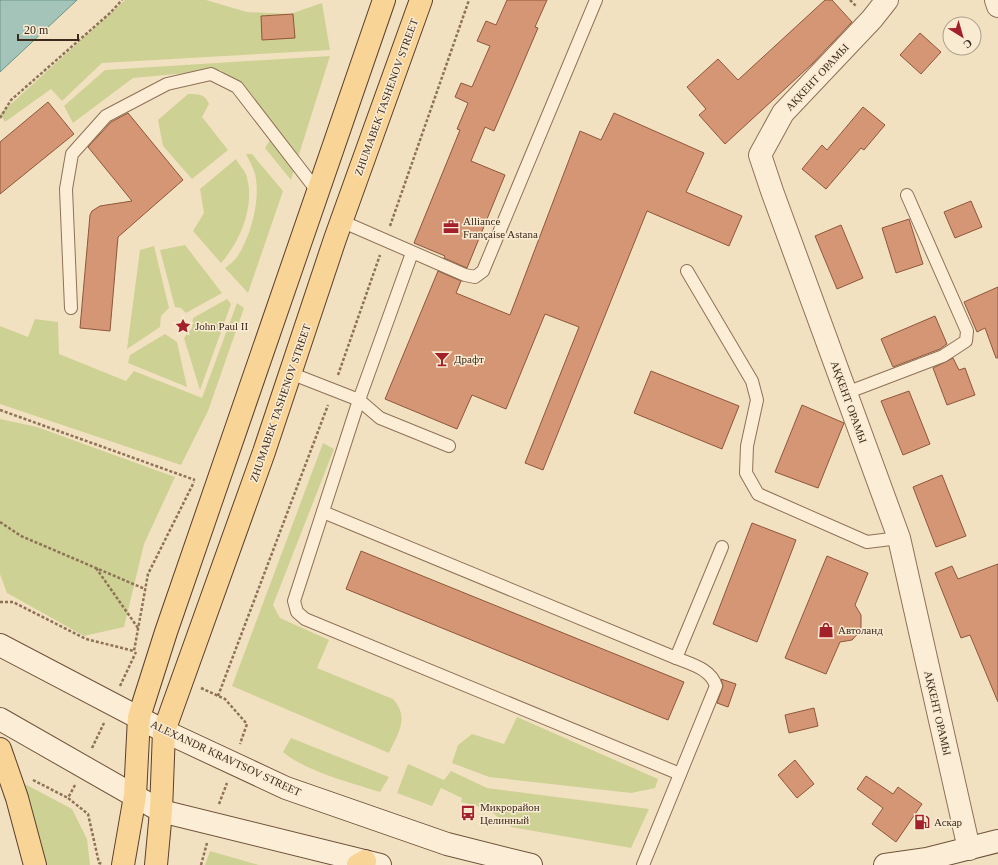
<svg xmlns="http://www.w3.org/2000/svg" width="998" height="865" font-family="'Times New Roman',serif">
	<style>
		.green { fill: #ced194 }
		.water { fill: #a4c4b9; stroke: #6a9387 }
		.building { fill: #d49674; stroke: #8f573a }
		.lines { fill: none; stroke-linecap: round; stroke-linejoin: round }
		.service-casing { stroke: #8e7157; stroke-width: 14 }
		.minor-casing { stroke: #8e7157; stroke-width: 24 }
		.secondary-casing { stroke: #6f523a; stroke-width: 24 }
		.primary-casing { stroke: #5b3f2c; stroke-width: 24 }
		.path { stroke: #8e7157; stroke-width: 2.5; stroke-dasharray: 3 2; stroke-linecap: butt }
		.service { stroke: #fceed6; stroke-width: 12 }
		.minor { stroke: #fceed6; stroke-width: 22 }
		.secondary { stroke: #fceed6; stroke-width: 22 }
		.primary { stroke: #f8d496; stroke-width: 22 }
		.labels { text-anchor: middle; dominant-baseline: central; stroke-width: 3; stroke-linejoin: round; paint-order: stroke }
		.street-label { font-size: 11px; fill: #3c2a1d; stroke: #f9ebd2 }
		.poi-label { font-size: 11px; fill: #3c2a1d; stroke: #f9ebd2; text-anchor: start }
	</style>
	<rect width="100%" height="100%" fill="#f2e1c1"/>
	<g class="green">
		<polygon points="125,0 206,0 247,12 290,14 322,3 330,50 102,63 62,101 51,89 5,122 0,114"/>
		<polygon points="330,56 291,180 265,148 275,132 221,70 133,78 73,123 64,106 105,70"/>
		<path d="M 188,94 C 199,94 205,94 209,104 L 202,117 L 228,150 L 192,179 L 163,146 L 158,120 Z"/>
		<path d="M 246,154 L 252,154 L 283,191 L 248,293 L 225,268 C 229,265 234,261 237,257 C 251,236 261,199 255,174 C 253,167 249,160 246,154 Z"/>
		<path d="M 236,159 C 239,165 246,171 247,178 C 255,206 240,242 221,263 L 193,231 L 204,213 L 200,189 Z"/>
		<polygon points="185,245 222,293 186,313 181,308 175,307 160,250"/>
		<polygon points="154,246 169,308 161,316 160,327 127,349 140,250"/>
		<polygon points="227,299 231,304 200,390 184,338 192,328 193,318"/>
		<polygon points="237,303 244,308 208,411 181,465 0,404 0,326 28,337 35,319 58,322 59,354 126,381 134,371 202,398"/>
		<polygon points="165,334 177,342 187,387 128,363 130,355"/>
		<polygon points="0,419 37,427 175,477 144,544 124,627 84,636 7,593 0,574"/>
		<path d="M 323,443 L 334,449 L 273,605 L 280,618 L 329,640 L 317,668 L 393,699 C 410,718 398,733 389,753 L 232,686 Z"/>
		<polygon points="517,717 658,779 655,788 631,793 489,777 452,763 458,745 472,734 504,744"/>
		<path d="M 291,738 L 389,777 L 380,792 C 351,783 305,771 283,752 Z"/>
		<polygon points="408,764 444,780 451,771 487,788 649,809 631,848 511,827 486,808 461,802 462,798 441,788 432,806 397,793"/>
		<polygon points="21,782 72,809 87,839 90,865 45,865"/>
		<polygon points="210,851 259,865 205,865"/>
	</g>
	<polygon class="water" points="0,0 77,0 0,72"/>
	<g class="building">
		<polygon points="507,0 547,0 535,27 538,28 494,131 485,127 471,161 505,175 467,268 444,258 445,256 414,243 460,130 457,129 468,103 455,97 461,83 472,87 490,46 477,41 486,21 496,25"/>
		<polygon points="825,0 832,0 852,22 812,64 725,144 699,115 706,109 687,87 718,59 738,80"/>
		<polygon points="293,14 295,38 262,40 261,16"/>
		<polygon points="920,33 941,52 921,74 900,55"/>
		<polygon points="48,102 74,134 0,194 0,142"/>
		<polygon points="863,107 885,125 864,150 861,148 826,189 802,169 822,145 827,150"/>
		<polygon points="128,113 183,180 118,237 110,331 80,328 90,215 92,211 100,206 132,201 88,147 111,122"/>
		<polygon points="614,113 704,153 686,192 742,216 729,246 647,211 543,470 525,463 579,327 545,314 506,409 472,395 457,429 385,399 438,271 461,281 456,293 510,315 580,131 601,140"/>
		<polygon points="971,201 982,227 955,238 944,212"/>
		<polygon points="909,219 923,264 896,273 882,228"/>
		<polygon points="841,225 863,278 837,289 815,236"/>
		<polygon points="998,287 998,358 996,358 985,328 977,332 964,302"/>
		<polygon points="935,316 947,344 940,349 893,367 881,339"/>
		<polygon points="953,358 959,370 965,368 975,395 947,405 933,368"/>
		<polygon points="651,371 739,406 722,449 634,413"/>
		<polygon points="909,391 930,444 903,455 881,401"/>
		<polygon points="802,405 844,423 818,488 775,472"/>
		<polygon points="942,475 966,536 936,547 913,487"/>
		<polygon points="752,523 796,540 757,642 713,624"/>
		<polygon points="361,551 684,682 668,720 346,589"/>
		<polygon points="827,556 868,573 855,605 861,615 861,630 852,640 840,642 826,674 785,658"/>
		<polygon points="998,564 998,702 970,635 961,638 935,573 952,566 958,579"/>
		<polygon points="721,679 736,684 728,707 717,703 723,686"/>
		<polygon points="814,708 818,726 789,733 785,715"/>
		<polygon points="795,760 814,784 797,798 778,775"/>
		<polygon points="866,776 893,794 898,787 922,804 896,842 872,824 883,808 857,789"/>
	</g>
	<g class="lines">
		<defs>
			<g id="service">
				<polyline points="341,221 465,275 475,277 483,271 596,0"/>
				<polyline points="687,271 752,381 757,400 747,446 746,473 758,494 867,542 899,538"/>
				<polyline points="71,308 66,189 72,154 106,116 167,84 211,74 237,87 318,192"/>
				<polyline points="290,373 359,400 412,253"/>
				<polyline points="846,393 943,356 966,341 967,331 907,195"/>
				<polyline points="449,446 380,418 359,400 294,601 297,612 305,619 680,774"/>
				<path d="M 323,512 L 676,658 C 691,664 711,669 716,686 L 643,865"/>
				<polyline points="676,658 722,547"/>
			</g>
			<g id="minor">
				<polyline points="887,0 872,19 783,113 760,155 772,191 899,538 969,849"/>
				<polyline points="996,0 998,6"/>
			</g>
			<g id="secondary">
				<polyline points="0,645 164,731 286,788 447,844 531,865"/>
				<polyline points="0,719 161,811 380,865"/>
				<polyline points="885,865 927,859 998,841"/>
			</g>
			<g id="primary">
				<polyline points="0,749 17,798 35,865"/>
				<polyline points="123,865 135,796 139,717 166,632 384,0"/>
				<polyline points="156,865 161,811 164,731 264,452 335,239 421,0"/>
				<polyline points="358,865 365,861"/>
			</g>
		</defs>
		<use href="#service" class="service-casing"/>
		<use href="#minor" class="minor-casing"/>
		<use href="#secondary" class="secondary-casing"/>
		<use href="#primary" class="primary-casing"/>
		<g class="path">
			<polyline points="850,0 856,6"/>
			<polyline points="0,118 11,100 110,13 122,0"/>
			<polyline points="390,226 469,0"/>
			<polyline points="338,375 380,255"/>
			<polyline points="0,410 195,480"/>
			<polyline points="0,522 21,536 145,589"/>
			<polyline points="96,568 138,628"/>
			<polyline points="0,602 13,602 86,639 134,651 148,574 194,482"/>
			<polyline points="120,686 136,652"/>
			<polyline points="201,688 225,699 247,724 240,744"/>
			<polyline points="218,696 328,405"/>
			<polyline points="92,748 104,723"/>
			<polyline points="33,780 68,798"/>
			<polyline points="75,785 68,798 88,814 99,863 103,864"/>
			<polyline points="219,804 227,783"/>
			<polyline points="201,865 207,843"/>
		</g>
		<use href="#service" class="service"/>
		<use href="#minor" class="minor"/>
		<use href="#secondary" class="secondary"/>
		<use href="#primary" class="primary"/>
	</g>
	<defs>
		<symbol id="office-bare" viewBox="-9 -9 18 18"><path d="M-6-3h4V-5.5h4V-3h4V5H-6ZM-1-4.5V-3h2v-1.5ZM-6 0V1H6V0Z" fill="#a2212a" stroke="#f9ebd2" stroke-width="2.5" paint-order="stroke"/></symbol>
		<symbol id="sight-bare" viewBox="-9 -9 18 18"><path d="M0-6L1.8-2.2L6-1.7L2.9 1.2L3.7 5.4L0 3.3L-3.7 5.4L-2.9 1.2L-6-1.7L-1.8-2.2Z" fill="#a2212a" stroke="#f9ebd2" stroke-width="2.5" paint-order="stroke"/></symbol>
		<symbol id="bar-bare" viewBox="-9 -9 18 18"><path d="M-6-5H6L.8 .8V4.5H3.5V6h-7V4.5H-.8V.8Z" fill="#a2212a" stroke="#f9ebd2" stroke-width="2.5" paint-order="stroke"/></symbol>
		<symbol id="shop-bare" viewBox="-9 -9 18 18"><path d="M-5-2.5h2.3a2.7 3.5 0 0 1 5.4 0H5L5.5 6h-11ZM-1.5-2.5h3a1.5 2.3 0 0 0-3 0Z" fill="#a2212a" stroke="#f9ebd2" stroke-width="2.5" paint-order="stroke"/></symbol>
		<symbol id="bus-bare" viewBox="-9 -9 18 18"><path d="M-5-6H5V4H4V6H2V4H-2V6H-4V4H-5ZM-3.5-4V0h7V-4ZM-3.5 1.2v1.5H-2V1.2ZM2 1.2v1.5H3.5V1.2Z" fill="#a2212a" stroke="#f9ebd2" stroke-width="2.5" paint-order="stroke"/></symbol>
		<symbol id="fuel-bare" viewBox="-9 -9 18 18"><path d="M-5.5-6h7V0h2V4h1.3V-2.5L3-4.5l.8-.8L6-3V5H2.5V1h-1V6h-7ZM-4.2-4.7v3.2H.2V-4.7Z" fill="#a2212a" stroke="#f9ebd2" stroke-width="2.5" paint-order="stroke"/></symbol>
	</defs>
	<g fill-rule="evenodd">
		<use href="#office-bare" x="440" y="216" width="22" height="22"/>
		<use href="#sight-bare" x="172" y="315" width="22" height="22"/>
		<use href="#bar-bare" x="431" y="348" width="22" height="22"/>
		<use href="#shop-bare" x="815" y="619" width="22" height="22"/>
		<use href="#bus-bare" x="457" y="802" width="22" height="22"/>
		<use href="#fuel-bare" x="911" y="811" width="22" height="22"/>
	</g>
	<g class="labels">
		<g class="street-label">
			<text transform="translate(817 77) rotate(-47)">АҚКЕНТ ОРАМЫ</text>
			<text transform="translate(386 97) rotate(-70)">ZHUMABEK TASHENOV STREET</text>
			<text transform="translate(849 402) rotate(70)">АҚКЕНТ ОРАМЫ</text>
			<text transform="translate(280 403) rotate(-71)">ZHUMABEK TASHENOV STREET</text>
			<text transform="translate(938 713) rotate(77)">АҚКЕНТ ОРАМЫ</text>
			<text transform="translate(226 758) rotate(25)">ALEXANDR KRAVTSOV STREET</text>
		</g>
		<g class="poi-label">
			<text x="463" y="221">Alliance<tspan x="463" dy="13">Française Astana</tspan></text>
			<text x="195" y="326">John Paul II</text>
			<text x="454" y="359">Драфт</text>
			<text x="838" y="630">Автоланд</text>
			<text x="480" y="807">Микрорайон<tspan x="480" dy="13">Целинный</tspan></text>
			<text x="934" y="822">Аскар</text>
		</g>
	</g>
	<g transform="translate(962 36) rotate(143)"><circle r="19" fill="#f9ebd2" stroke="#ad9e8a"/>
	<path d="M0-3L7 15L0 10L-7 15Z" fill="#a2212a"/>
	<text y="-6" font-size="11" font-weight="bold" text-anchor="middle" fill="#3c2a1d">С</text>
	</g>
	<path d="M18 34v6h60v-6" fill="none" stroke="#3c2a1d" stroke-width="2"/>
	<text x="24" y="34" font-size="12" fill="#3c2a1d" stroke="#f9ebd2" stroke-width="3" paint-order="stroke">20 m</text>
</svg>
